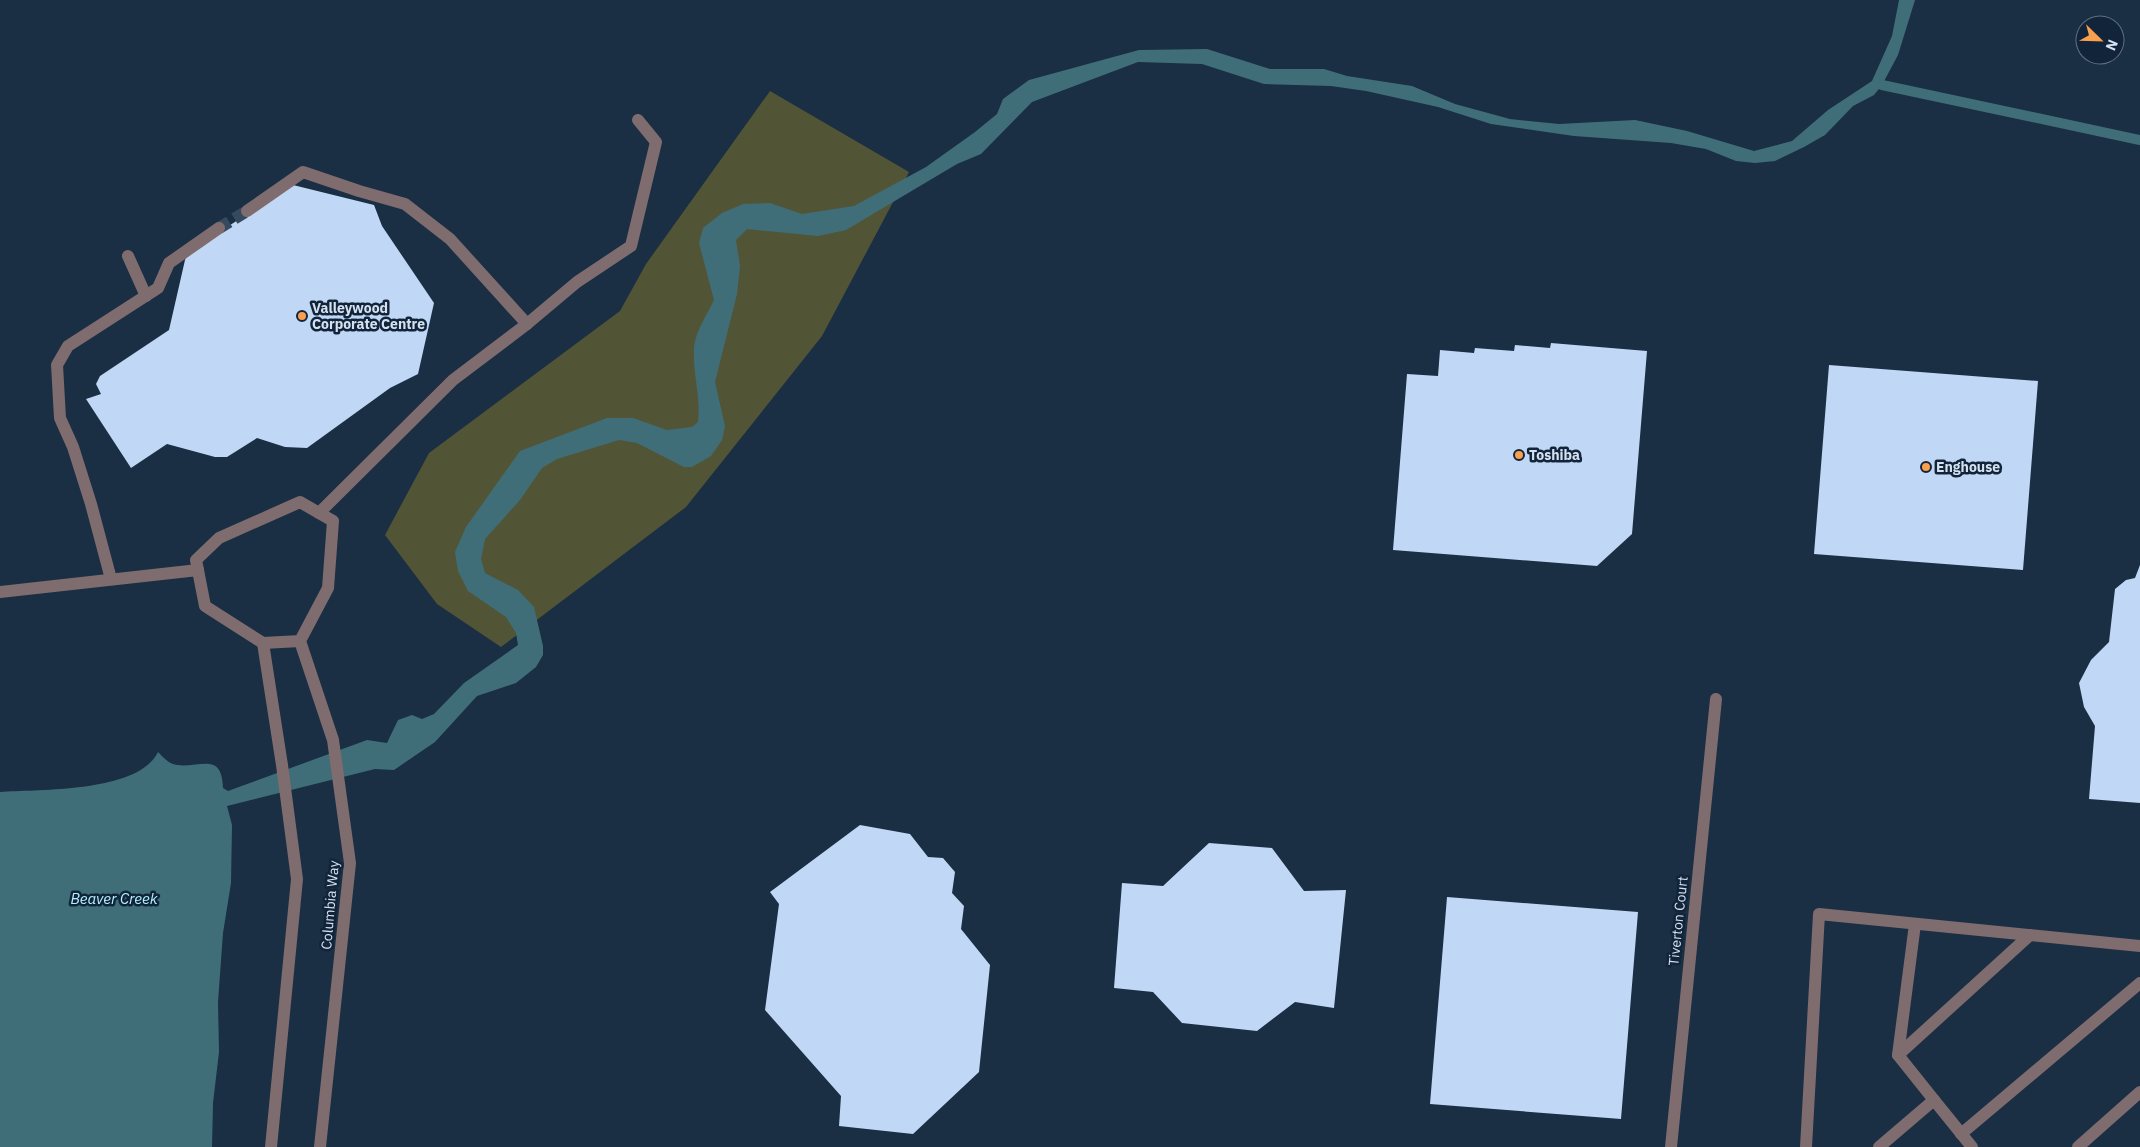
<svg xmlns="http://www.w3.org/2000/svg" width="2140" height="1147" font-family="'IBM Plex Sans',sans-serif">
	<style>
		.green { fill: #515536 }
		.water { fill: #406e78 }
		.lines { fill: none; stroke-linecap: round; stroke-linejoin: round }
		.stream { stroke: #406e78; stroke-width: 10 }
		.building { fill: #c0d8f5 }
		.minor-tunnel { stroke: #36495e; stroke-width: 12; stroke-dasharray: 12 6; stroke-linecap: butt }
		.minor { stroke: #7f6c6e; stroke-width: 12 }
		.poi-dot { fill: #fa9f4e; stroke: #112439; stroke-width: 2 }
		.labels { text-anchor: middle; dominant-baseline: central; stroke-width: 5; stroke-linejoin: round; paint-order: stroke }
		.poi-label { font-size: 14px; font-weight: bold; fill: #d6e2f1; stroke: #112439; text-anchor: start }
		.street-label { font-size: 14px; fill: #d6e2f1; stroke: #112439 }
		.water-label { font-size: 15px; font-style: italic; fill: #b2f1ff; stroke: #112439 }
	</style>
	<rect width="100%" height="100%" fill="#1a2e44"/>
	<polygon class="green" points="770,91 909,172 822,336 686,507 501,647 437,604 385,535 429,453 620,311 646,264"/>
	<path class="water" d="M 1899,0 L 1915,0 L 1898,55 L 1882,85 L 1874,95 L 1853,106 L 1825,135 L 1804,147 L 1775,161 L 1755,163 L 1736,161 L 1706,149 L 1671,143 L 1574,136 L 1491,124 L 1438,107 L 1366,91 L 1331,86 L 1264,84 L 1202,64 L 1138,62 L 1032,102 L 981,154 L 957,164 L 846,230 L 818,236 L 747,229 L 736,240 L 740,266 L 737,294 L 715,382 L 725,426 L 722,440 L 711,456 L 692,467 L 684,467 L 637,443 L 619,440 L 557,459 L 542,468 L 520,500 L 485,539 L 481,559 L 485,573 L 518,590 L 534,607 L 543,646 L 543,655 L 536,667 L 516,683 L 477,696 L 435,742 L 394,770 L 375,769 L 227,806 L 232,825 L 231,883 L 223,933 L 218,1002 L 219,1052 L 213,1103 L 212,1147 L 0,1147 L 0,792 C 40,789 138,793 158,752 C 164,758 169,764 177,765 C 200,768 222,751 223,788 L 228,791 L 367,740 L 387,743 L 398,720 L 412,715 L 422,719 L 434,714 L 464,683 L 518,645 L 516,633 L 506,617 L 468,591 L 458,571 L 455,552 L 466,527 L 520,451 L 607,418 L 633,418 L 667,430 L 692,427 L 698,422 C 701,398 693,375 694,351 C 694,333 707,315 714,300 L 699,243 L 703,228 L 722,213 L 743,204 L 770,203 L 802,214 L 854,206 L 926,167 L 975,132 L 997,114 L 1003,99 L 1029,80 L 1139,50 L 1207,49 L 1270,69 L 1324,69 L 1347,76 L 1412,86 L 1455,104 L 1510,119 L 1559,124 L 1635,120 L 1687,131 L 1754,151 L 1792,141 L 1828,110 L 1872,81 L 1892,36 Z"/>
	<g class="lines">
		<polyline class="stream" points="1882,85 2140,140"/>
	</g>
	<g class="building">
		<polygon points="293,185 374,205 382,226 434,303 418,374 390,388 307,448 285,447 257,438 227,457 215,457 167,444 131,468 86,399 101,394 96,384 100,376 169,330 185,260 188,252"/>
		<polygon points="1551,343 1647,351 1632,534 1597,566 1393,550 1407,374 1438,376 1440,350 1474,353 1475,348 1514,351 1515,345 1550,348"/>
		<polygon points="1829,365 2038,381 2023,570 1814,554"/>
		<polygon points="2140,565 2140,803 2089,799 2095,726 2084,707 2079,683 2091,660 2109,642 2115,589 2126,580 2135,578"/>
		<polygon points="860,825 910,834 928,857 943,858 955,872 952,893 964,906 961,929 990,965 979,1072 913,1134 839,1126 841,1096 765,1010 779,904 770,892"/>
		<polygon points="1209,843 1272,848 1304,891 1346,890 1334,1008 1295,1002 1257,1031 1182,1023 1153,992 1114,988 1122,883 1163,886"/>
		<polygon points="1447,897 1638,912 1621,1119 1430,1104"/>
	</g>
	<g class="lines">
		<polyline class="minor-tunnel" points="219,228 247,211"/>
		<g class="minor">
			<polyline points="247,211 303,172 359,191 405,204 450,239 527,324"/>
			<polyline points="128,256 146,296"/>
			<polyline points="319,513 453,380 527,324 577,282 631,246 656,142 638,120"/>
			<polyline points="111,579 91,504 73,447 60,418 57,365 68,346 158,288 169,263 219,228"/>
			<polyline points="0,592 198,570"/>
			<polyline points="300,641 263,643 205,606 196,560 219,538 300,502 333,521 328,588 300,641 333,740 350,863 320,1147"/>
			<polyline points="263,643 282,765 297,879 271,1147"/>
			<polyline points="1898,1055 1915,924"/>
			<polyline points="1934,1100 1898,1055 2030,935"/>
			<polyline points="1961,1134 2140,983"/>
			<polyline points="1671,1147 1716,699"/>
			<polyline points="1806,1147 1819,914 2140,946"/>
			<polyline points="1879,1147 1934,1100 1972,1147"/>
			<polyline points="2078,1147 2140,1092"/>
		</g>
	</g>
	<g class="poi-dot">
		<circle cx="302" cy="316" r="5"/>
		<circle cx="1519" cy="455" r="5"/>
		<circle cx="1926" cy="467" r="5"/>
	</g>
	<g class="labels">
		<g class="poi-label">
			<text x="312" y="308">Valleywood<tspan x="312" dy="16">Corporate Centre</tspan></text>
			<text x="1529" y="455">Toshiba</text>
			<text x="1936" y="467">Enghouse</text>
		</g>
		<g class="street-label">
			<text transform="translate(330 905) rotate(-85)">Columbia Way</text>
			<text transform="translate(1678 921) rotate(-84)">Tiverton Court</text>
		</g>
		<g class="water-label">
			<text x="114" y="898">Beaver Creek</text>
		</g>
	</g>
	<g transform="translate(2100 40) rotate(113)"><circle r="24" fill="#112439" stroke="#607083"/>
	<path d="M0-4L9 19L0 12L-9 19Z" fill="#fa9f4e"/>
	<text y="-8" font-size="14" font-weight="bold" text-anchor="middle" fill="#d6e2f1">N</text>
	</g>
</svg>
